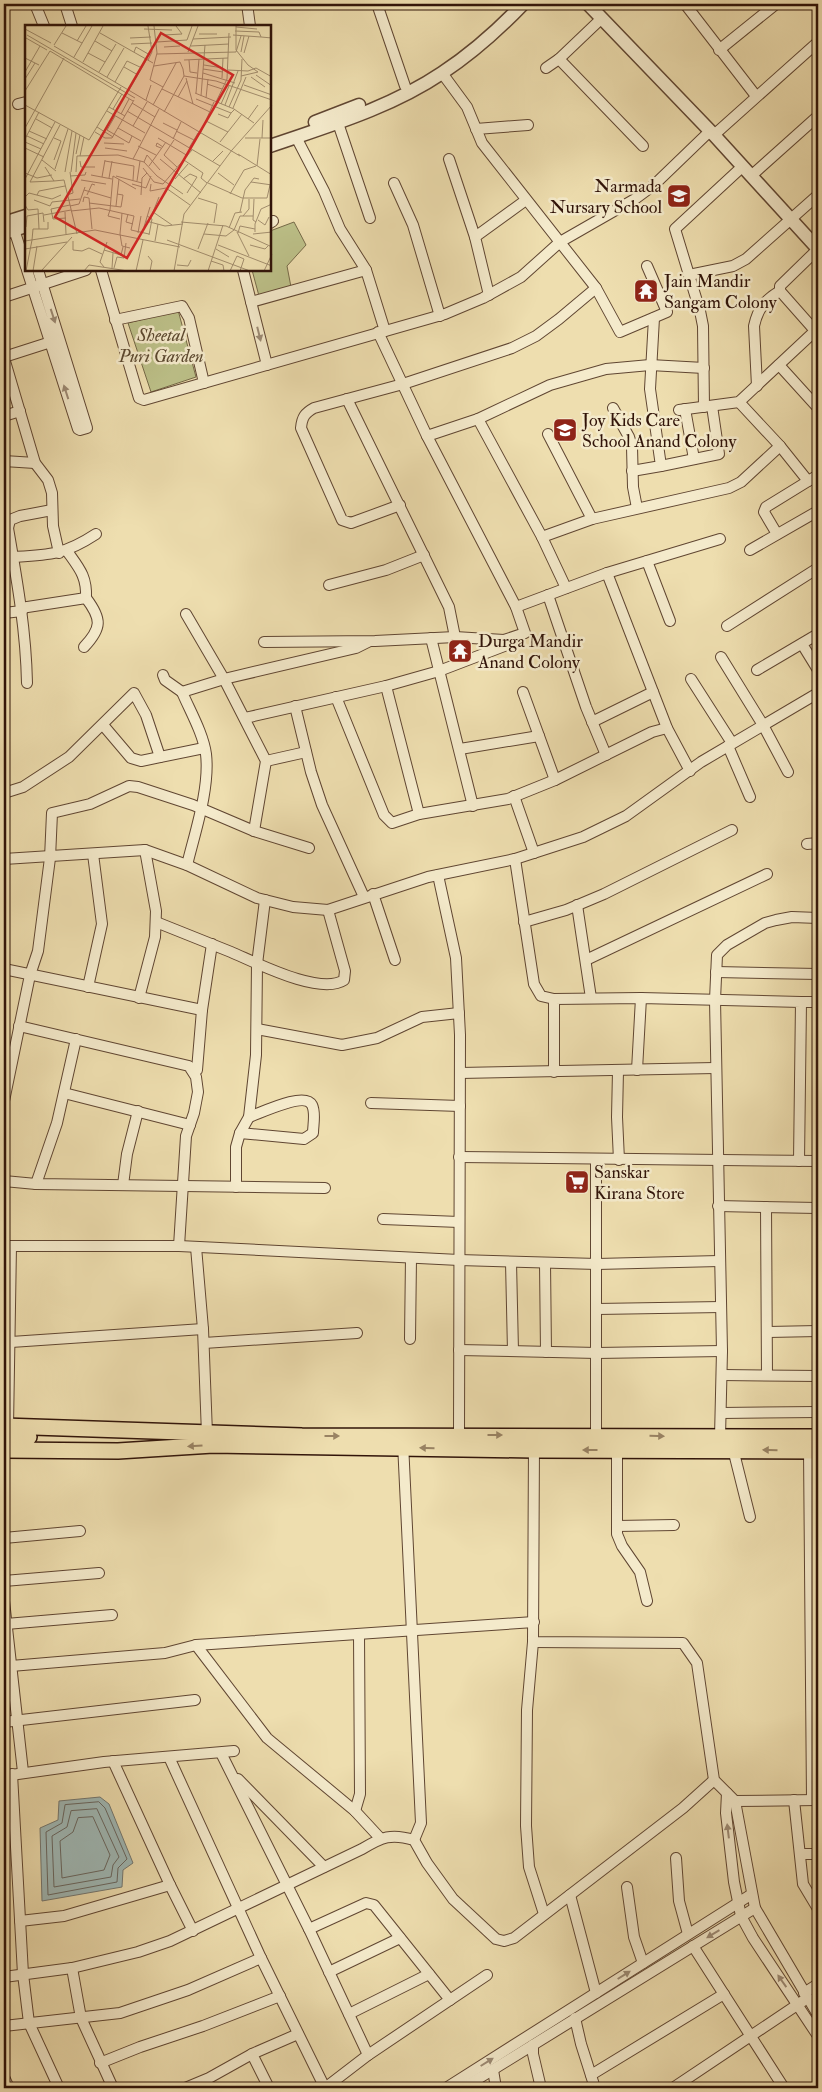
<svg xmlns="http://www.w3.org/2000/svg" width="822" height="2092" font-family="'IM FELL Double Pica',serif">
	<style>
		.green { fill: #bcc088; stroke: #766a48 }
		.water { fill: #9fb9b7; stroke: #737771 }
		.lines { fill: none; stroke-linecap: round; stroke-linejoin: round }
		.shore { stroke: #686660; stroke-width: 1 }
		.minor-casing { stroke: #604632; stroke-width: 12 }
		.tertiary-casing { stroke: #604632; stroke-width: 15 }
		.primary-casing { stroke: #311409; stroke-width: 18 }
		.minor { stroke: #f4eacb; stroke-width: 10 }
		.tertiary { stroke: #f4eacb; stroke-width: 12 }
		.primary { stroke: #eedeaf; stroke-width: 15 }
		.oneway { fill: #9c8a74 }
		.oneway2 { fill: #998364 }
		.labels { text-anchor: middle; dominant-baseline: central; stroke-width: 5; stroke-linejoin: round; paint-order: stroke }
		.poi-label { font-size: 18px; fill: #311409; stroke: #f4eacb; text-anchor: start }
		.park-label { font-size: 18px; font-style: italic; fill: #5b482f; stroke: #f4eacb }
		.inset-road { fill: none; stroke: #a28d6d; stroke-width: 1 }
		.view { fill: #d62828; fill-opacity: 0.15; stroke: #d62828; stroke-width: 2.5 }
		.inset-edge { fill: none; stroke: #311409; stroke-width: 2.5 }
	</style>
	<rect width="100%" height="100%" fill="#eedeaf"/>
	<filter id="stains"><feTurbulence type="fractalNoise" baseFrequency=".004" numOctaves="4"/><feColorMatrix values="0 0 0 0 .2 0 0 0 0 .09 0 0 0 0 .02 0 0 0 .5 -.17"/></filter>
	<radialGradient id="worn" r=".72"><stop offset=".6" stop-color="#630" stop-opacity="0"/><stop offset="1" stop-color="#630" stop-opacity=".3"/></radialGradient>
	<g class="green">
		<polygon points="294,222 306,245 287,266 291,287 259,296 252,270 270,270 270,231"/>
		<polygon points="178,310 196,377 151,392 128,323"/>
	</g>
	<polygon class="water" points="100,1797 109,1804 133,1863 123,1870 122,1887 42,1901 40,1828 58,1820 59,1801"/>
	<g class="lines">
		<g class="shore">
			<polygon points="99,1802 105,1808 127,1859 118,1868 117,1882 48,1895 46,1832 62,1823 65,1805"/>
			<polygon points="97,1809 119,1857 113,1865 111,1877 54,1887 52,1836 67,1827 71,1811"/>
			<polygon points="93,1817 110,1855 104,1870 62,1878 60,1841 73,1832 78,1818"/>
		</g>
		<defs>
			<g id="minor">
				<polyline points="35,4 44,26"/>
				<polyline points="65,4 72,26"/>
				<polyline points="247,4 250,26"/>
				<polyline points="377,4 405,86"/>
				<polyline points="685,4 756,96"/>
				<polyline points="719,50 776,4"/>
				<polyline points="559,59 643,146"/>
				<polyline points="546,68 559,59 602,18"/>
				<polyline points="442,73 467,107 482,143 596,288 620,332 667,312 647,266"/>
				<polyline points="18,104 26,102"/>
				<polyline points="338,123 370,218"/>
				<polyline points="476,129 528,125"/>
				<polyline points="714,135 818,42"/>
				<polyline points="296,137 324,191 340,229 366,270"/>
				<polyline points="449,159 475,237"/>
				<polyline points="751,176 818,116"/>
				<polyline points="394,183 413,225 440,316"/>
				<polyline points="12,223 26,267"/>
				<polyline points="270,223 273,221"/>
				<polyline points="818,249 780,286 780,291 818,334"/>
				<polyline points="27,270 78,429 80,430 87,428 38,270"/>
				<polyline points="101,270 139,398 144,400 445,314 483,298 521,277 560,242 635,199 654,185 710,131"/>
				<polyline points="243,270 267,365"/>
				<polyline points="689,275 733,266 746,259 818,195"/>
				<polyline points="489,295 475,237 526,200"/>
				<polyline points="4,297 86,270"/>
				<polyline points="251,302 366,270 385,331"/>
				<polyline points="115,320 182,306 189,318 204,383"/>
				<polyline points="4,357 57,340"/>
				<polyline points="4,358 35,463 48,480 52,493 53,526 59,553"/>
				<polyline points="779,365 818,408"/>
				<path d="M 757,386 L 754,326 C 758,308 765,300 780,291"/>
				<polyline points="347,399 449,607 455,637"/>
				<polyline points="739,402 780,446 808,481"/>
				<polyline points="704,407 703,326 700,311 675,229 742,167"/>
				<polyline points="613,408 629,437 632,447 633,487 637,508"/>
				<polyline points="685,409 694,459"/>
				<polyline points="679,410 739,402 815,331"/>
				<polyline points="4,416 20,411"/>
				<polyline points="478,419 542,537 566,588"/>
				<polyline points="548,434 592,519"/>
				<polyline points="427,436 478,419 550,385 606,369 650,365 704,368"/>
				<polyline points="4,461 35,463"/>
				<polyline points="661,466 719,454 712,406"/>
				<polyline points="632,471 661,466 650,389 654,318"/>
				<path d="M 400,505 L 351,523 L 342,520 L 301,428 C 302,417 305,413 314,408 L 403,384 L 512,348 L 536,336 L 559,319 L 596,288"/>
				<polyline points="8,528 10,520 20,516 52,510"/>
				<path d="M 4,529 L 8,528 C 17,580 26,631 27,683"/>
				<polyline points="777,534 764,512 766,507 818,475"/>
				<polyline points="542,537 592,519 729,488 741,482 780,446"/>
				<polyline points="750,550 818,511"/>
				<path d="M 67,551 C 79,568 87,576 86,598 C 102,619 102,628 84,647"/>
				<path d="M 13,557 C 49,555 64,555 96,534"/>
				<polyline points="647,561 670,621"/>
				<polyline points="607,573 667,728 690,771"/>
				<polyline points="329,585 386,570 424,555"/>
				<polyline points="548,595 586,707 606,755"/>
				<polyline points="516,607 607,573 720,539"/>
				<polyline points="21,608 86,598"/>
				<polyline points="4,613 22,611"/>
				<polyline points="186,614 224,679 266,761 254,831"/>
				<polyline points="727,626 818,568"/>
				<polyline points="431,638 473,806"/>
				<polyline points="264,642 375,641 455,637 504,640 525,633 516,607 427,436 378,332"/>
				<polyline points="802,644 818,670"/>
				<polyline points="721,657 763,725 788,772"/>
				<polyline points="757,670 818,634"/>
				<polyline points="163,675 165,680 182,692"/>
				<polyline points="691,679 732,743"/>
				<polyline points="386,686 419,814"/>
				<polyline points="523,692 555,780"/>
				<polyline points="336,697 384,815 392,823 419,814 508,799 555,780 652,732 667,728"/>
				<polyline points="295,706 311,772 322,805 364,897"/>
				<polyline points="245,718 386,686 439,671 507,645 510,640"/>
				<polyline points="592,722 653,692"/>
				<polyline points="103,725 131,758 141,761 204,748"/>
				<polyline points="728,746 750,797"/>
				<polyline points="460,749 539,736"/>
				<polyline points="266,761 306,752"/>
				<polyline points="4,793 23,787 69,757 134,693 146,715 160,757"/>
				<polyline points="514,796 534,853"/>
				<polyline points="807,844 818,843"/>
				<polyline points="4,859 145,850 187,865 257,898 293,907 328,910 428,877 515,859 583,837 626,816 701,762 818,693"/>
				<polyline points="515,859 534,984 541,996 554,999"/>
				<path d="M 187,865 C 195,832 210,788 206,754 C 203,733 190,711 182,692 L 224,679 L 356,648 L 368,642"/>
				<polyline points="438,875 456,958 460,1035 459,1436"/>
				<polyline points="373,894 395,960"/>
				<polyline points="577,905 591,998"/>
				<path d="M 156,922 C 181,932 206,942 231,952 C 255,962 320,996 344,980 L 345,971 L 328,910"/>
				<polyline points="524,922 566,910 604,894 732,830"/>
				<polyline points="586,960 767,874"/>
				<polyline points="4,969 202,1010"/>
				<polyline points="716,972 818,974"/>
				<polyline points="88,987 102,924 93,854"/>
				<polyline points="139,998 155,937 156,911 145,850"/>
				<polyline points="801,1002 818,1002"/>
				<polyline points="19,1026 189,1066 196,1077 198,1092 194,1113 186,1136 179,1246"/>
				<polyline points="257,1029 342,1045 377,1038 422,1017 459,1013"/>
				<polyline points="197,1070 202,1010 212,944"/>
				<polyline points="637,1070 641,998"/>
				<polyline points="618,1071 617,1117 619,1160"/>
				<polyline points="554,1072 554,999 641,998 801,1002 799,1161"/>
				<polyline points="460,1073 715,1068"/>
				<polyline points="64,1093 190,1125"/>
				<polyline points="4,1101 30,975 38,951 50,858 52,813 90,804 129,786 138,787 193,805 254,831 309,848"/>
				<polyline points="371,1103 460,1106"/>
				<path d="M 240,1133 L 304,1139 L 313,1133 C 313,1125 316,1113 312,1105 C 305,1091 261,1113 249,1117"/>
				<polyline points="459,1157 818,1161"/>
				<polyline points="4,1181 36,1184 325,1188"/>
				<polyline points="36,1184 57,1123 76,1039"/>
				<polyline points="123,1185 127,1154 138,1111"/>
				<polyline points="236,1187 236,1147 240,1133 249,1117 256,1055 257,964 265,900"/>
				<polyline points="718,1206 818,1208"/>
				<polyline points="766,1207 767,1375"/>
				<polyline points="383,1219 459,1222"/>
				<polyline points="4,1246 179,1246 459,1260 597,1264 719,1261"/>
				<polyline points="196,1247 203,1329 207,1434"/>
				<polyline points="511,1262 513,1351"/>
				<polyline points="545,1263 546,1352"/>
				<polyline points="597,1309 721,1307"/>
				<polyline points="768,1332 818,1331"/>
				<polyline points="410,1339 411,1258"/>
				<polyline points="11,1342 203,1329"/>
				<polyline points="204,1343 357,1333"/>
				<polyline points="459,1350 597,1353 722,1351"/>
				<polyline points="722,1375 818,1376"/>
				<polyline points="721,1413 818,1412"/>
				<polyline points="8,1427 11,1246"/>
				<polyline points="596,1435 596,1159"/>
				<polyline points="720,1437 722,1351 715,1000 717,955 727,945 765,923 776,920 792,917 818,918"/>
				<polyline points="403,1443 421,1823 414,1840"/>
				<polyline points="534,1444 533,1642 683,1643 697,1663 714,1780 735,1801 755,1908 818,2015"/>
				<polyline points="733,1449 750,1517"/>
				<polyline points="617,1450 617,1534 622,1546 640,1572 647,1601"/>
				<polyline points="809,1450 812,1800"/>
				<polyline points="617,1526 674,1525"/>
				<polyline points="4,1538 80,1531"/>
				<polyline points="4,1581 99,1573"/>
				<polyline points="4,1601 23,1772"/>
				<polyline points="6,1624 112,1615"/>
				<polyline points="533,1642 527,1710 526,1826 529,1867 544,1914"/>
				<polyline points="196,1645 267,1738 355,1811 380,1838"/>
				<polyline points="11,1666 165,1653 196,1645 534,1622"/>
				<polyline points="4,1722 195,1700"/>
				<polyline points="221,1753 309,1929 368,2055"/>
				<polyline points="169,1757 261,1958 325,2088"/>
				<polyline points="113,1761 170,1885 193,1931"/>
				<polyline points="12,1774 23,1974 29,2023 59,2088"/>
				<polyline points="4,1776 104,1762 234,1751"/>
				<polyline points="238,1779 324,1867"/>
				<polyline points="727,1793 726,1813 734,1882 741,1916 753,1938 818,2036"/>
				<polyline points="794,1800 803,1884 818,1909"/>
				<polyline points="735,1801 817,1800"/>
				<polyline points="355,1811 360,1794 359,1634"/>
				<polyline points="800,1854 818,1854"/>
				<polyline points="676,1858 679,1901 688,1934"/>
				<polyline points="627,1887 634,1937 643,1963"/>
				<polyline points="570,1895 596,1993"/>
				<polyline points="20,1921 64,1916 170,1885"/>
				<polyline points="309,1929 366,1903 374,1905 450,2000"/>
				<polyline points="693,1946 784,2088"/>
				<polyline points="72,1968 81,2018 113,2088"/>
				<polyline points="329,1972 400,1938"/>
				<path d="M 4,1977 L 72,1968 L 138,1952 L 170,1941 L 362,1849 C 382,1837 391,1833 414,1840 L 427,1863 L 453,1899 L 496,1939 L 504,1941 L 514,1938 L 683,1808 L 714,1780"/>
				<polyline points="804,1993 818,1984"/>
				<polyline points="349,2014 429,1974"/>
				<polyline points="575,2018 581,2044 595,2088"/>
				<polyline points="4,2026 120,2013 188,1990 261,1958"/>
				<polyline points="533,2045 533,2054 541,2088"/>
				<polyline points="252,2054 269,2088"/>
				<polyline points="100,2063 140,2047 203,2026 280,1996"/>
				<polyline points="493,2070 496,2088"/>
				<polyline points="591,2075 724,1994"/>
				<polyline points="4,2077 9,2088"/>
				<polyline points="185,2088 209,2078 252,2054 298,2034"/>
				<polyline points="325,2088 368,2055 487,1975"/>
				<polyline points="446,2088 752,1894"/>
				<polyline points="463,2088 755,1908"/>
				<polyline points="673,2088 803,2001"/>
			</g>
			<g id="tertiary">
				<polyline points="588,4 714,135 818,249"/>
				<polyline points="315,122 359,105"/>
				<path d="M 270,146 C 328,126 390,108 442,73 C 471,54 499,29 523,4"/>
				<polyline points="4,223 26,216"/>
				<polyline points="4,233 26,226"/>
			</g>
			<g id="primary">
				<polyline points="4,1426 302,1436 818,1437"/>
				<polyline points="4,1437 29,1437"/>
				<polyline points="4,1450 118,1451 213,1445 534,1450 818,1451"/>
			</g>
		</defs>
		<use href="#minor" class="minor-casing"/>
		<use href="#tertiary" class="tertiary-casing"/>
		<use href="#primary" class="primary-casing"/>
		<use href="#minor" class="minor"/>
		<use href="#tertiary" class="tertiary"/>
		<use href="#primary" class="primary"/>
	</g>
	<defs><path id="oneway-solid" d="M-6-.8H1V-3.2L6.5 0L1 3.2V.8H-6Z" transform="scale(1.25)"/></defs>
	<g class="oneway">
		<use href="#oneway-solid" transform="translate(53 316) rotate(72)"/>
		<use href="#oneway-solid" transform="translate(259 334) rotate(76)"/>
		<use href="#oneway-solid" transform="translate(66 392) rotate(-108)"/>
		<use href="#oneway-solid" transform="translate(728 1831) rotate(-97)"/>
		<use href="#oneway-solid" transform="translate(713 1934) rotate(149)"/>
		<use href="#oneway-solid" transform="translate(624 1975) rotate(-32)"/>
		<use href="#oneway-solid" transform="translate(782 1981) rotate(-125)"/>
		<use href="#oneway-solid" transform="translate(487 2062) rotate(-32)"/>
	</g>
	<g class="oneway2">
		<use href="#oneway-solid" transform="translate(495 1435)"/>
		<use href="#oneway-solid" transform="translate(332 1436)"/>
		<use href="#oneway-solid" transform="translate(657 1436) rotate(1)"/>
		<use href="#oneway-solid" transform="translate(195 1446) rotate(176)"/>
		<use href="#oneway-solid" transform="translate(427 1448) rotate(-179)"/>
		<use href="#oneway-solid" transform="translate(590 1450) rotate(180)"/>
		<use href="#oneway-solid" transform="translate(770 1450) rotate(-179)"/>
	</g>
	<defs>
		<symbol id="school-square" viewBox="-11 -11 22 22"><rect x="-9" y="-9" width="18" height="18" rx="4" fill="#8f2418" stroke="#f4eacb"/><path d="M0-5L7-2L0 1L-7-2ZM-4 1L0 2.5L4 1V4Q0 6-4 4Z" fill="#fff"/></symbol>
		<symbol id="temple-square" viewBox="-11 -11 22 22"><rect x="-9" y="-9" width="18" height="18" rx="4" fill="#8f2418" stroke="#f4eacb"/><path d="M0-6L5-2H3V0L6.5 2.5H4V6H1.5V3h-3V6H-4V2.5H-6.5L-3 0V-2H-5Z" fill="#fff"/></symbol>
		<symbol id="supermarket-square" viewBox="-11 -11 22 22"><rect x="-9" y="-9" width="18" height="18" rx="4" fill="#8f2418" stroke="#f4eacb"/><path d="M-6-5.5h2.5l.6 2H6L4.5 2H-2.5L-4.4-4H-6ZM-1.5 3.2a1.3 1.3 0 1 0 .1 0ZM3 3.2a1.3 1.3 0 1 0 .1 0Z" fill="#fff"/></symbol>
	</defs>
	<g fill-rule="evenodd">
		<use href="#school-square" x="665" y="182" width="28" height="28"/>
		<use href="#temple-square" x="632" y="277" width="28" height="28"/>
		<use href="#school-square" x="551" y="416" width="28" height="28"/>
		<use href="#temple-square" x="446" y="637" width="28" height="28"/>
		<use href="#supermarket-square" x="563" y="1168" width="28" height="28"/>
	</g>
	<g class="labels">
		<g class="poi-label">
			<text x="662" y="186" text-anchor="end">Narmada<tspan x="662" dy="21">Nursary School</tspan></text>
			<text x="664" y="281">Jain Mandir<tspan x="664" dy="21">Sangam Colony</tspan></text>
			<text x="582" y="420">Joy Kids Care<tspan x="582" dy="21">School Anand Colony</tspan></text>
			<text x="478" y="641">Durga Mandir<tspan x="478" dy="21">Anand Colony</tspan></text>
			<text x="594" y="1172">Sanskar<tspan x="594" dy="21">Kirana Store</tspan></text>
		</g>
		<g class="park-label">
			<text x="161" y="335">Sheetal<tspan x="161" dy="21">Puri Garden</tspan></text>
		</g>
	</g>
	<g transform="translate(25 25)">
		<rect width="246" height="246" fill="#eedeaf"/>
		<path class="inset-road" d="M 211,1 L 211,25 L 223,40 L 233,47 L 216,51M 211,2 L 232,4M 0,4 L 26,18M 119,4 L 147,5M 210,6 L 234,7 L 236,12 L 247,13M 37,8 L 57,18M 75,8 L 128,38M 174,9 L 192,9M 2,10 L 110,73M 139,10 L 157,9 L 151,1M 208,10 L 236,12M 1,13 L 22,25M 105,13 L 126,12M 168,14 L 206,12M 52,16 L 61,1M 70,16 L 87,26M 132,17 L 162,15 L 167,1M 106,19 L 127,18M 29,20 L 41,1M 29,21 L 215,131M 166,21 L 204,19M 139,22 L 155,21M 25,26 L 108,76M 109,27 L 111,22 L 125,30M 163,27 L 173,1M 216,27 L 219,11M 63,28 L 80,37M 219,28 L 224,11M 132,29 L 211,27 L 216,11M 49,32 L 67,1M 0,33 L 14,40M 123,35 L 127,27 L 123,1M 159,35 L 203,33M 164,35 L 165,47 L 172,48M 58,37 L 78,1M 179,40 L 198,43M 129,41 L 155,37 L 158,44 L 159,51 L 139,87M 99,42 L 113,50M 178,44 L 198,47M 203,45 L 223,46 L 231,43 L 247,52M 0,47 L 15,21M 74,47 L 91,19M 178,48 L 210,58M 231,50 L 247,61M 159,51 L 191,56 L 247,75M 82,52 L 99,23M 226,52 L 240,62M 161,53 L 168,79M 197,53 L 198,33M 0,54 L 10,38M 90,57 L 102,36 L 117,43M 182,59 L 197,64M 219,60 L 247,70M 138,62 L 151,38M 137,64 L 185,87M 104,65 L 122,34M 0,66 L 25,26M 170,68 L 209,84 L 229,98M 171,68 L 174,34M 176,71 L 180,20M 153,72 L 162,56M 181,73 L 183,54M 171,74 L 206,88 L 210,84M 121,75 L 126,60M 191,77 L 202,54 L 204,8M 107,78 L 130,92M 196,79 L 204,61M 0,80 L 64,115 L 96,62M 128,80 L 138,62 L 125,55 L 132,28 L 129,1M 200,80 L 213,46M 84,82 L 100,91M 204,82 L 216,55 L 217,34M 208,83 L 221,52M 88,84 L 97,69M 82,86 L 120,108M 102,86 L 195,141M 96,89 L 104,74M 193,89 L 203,93 L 206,88M 90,91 L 82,105 L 104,118 L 107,111M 11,94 L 27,103M 223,94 L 233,80M 181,96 L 203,107M 138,98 L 152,105M 108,101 L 122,77M 72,102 L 88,112M 0,103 L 39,33M 93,103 L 116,116M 4,106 L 22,114M 151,106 L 169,115M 70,107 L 80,113 L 87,113 L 109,75M 175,109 L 189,77M 2,111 L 19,119M 29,113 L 36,116 L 29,135M 133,113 L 163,131M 220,113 L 247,113M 237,113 L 238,95M 0,114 L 14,87M 148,114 L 156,97M 149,115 L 139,130 L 152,142M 0,117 L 16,124M 195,117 L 217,89M 79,118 L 99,119M 113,121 L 131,130M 0,123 L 19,132M 80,123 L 102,126M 136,123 L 131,121 L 132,118 L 138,122M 164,123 L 173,108M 51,129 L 55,110M 213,129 L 247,150M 55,131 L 59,112M 108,134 L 134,84M 135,134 L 176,168M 17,135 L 31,146M 159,135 L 178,148 L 176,153 L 182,158M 55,136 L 56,142 L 70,142M 80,136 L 109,141 L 108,155M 119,137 L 122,130 L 135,145M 187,137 L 198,126M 124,141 L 141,117M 232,141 L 235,114M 20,142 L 29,156 L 39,155 L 52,209M 118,143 L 129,157 L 138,159 L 167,125M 30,144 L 43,104M 40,147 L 47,106M 46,147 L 51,108M 51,147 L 52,131 L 93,130 L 119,137 L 132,151 L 158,169M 0,148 L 12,153 L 27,150M 193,148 L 209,160M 66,150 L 87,154M 45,151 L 60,150 L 61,147M 91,151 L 117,158M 77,152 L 80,135M 84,153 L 87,136M 0,154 L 30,97M 150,154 L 163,139M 158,154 L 165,149 L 172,152 L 162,168M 56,155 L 81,159M 29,156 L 5,157 L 35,100M 112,156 L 115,136M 226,157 L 247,160M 183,158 L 217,173 L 242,173 L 245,160M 107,159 L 121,163 L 126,151M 126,159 L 125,166 L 141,163 L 165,180M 59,165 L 86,173M 205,169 L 219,145 L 231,141M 12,170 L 14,166 L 40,161M 42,170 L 48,168 L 45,147M 62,170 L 67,159 L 70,160M 116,170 L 117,153 L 122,148M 0,172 L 4,168 L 27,174 L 36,170M 134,172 L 128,187 L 147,200M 173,173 L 192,179 L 189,198M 229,174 L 228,195 L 231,197M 9,175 L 25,181 L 27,177 L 55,174M 58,177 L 59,172 L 64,173 L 67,204M 64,178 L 96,182 L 98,170 L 92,169M 0,180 L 3,185 L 13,184 L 14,204M 45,181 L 54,179 L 60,162M 91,181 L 94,154M 85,185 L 88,151 L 111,164M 85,185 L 83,191 L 95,194M 46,186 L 74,183 L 109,191 L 106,205 L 124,209M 40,187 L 41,209M 215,187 L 220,165 L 229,153 L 234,154M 103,189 L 101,197 L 108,199M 19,190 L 46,185M 122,191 L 127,194 L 124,210M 218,191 L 224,184 L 224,174M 41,193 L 28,194 L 26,184 L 45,180M 233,195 L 240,200 L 244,192M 121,196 L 140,201 L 158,199M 156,197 L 201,201 L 247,222M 1,202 L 2,191 L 18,188 L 19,197M 119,202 L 125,182M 204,203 L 210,188 L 217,187M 212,207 L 224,231M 230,207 L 230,199 L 236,184 L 247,179M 113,208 L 116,191M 213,208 L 215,201 L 230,204M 95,209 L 97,188M 95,209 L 97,221 L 105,223M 179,209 L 201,211 L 209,205 L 215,191 L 228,191M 228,209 L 247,207M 7,215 L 8,204 L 23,204 L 23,197M 142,215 L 225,246M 0,216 L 70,205 L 155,222M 48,216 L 48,225 L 57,226 L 64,223 L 77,229M 130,216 L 133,199M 193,220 L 247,241M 225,220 L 240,224 L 243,221M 0,224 L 42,217M 173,224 L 183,198M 191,224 L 204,232M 79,225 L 96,230 L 98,222M 123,231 L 127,236 L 125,246M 186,236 L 198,240 L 199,246M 152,240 L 163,241 L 166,235M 79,242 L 75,237 L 82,217M 87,243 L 88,228M 89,243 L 92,232 L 99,233 L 101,218M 17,245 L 47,212M 1,246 L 7,215M 8,246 L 12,221M 59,246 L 64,240 L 103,246M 111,246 L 118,215M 149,246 L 159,189 L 207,125 L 247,80M 183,246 L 198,200M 205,246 L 212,231 L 219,234 L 215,246M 239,246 L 247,229"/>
		<path class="view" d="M 136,8 L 208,50 L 102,233 L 30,192 Z"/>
		<rect width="246" height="246" class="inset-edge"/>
	</g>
	<rect width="822" height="2092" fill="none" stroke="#eedeaf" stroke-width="20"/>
	<rect x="5" y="5" width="812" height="2082" fill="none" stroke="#311409" stroke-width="2.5"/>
	<rect x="10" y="10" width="802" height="2072" fill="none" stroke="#311409"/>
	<rect width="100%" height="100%" filter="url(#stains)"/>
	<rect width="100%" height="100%" fill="url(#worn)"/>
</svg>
